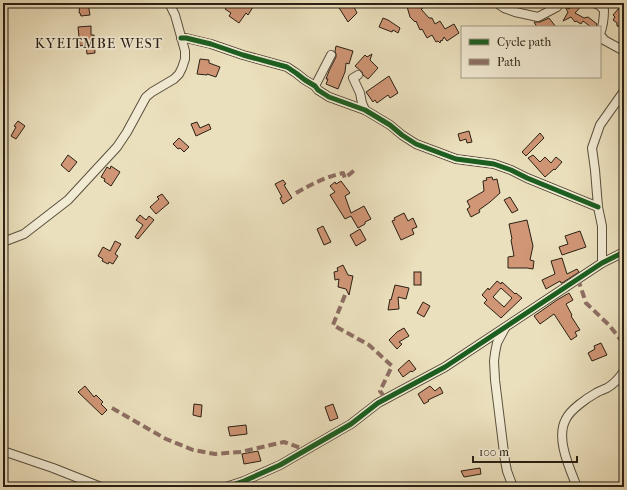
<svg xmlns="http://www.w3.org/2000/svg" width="627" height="490" font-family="'IM FELL French Canon',serif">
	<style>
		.building { fill: #d09676; stroke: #2a2014; fill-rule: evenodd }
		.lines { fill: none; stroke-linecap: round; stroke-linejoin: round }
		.minor-casing { stroke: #5a503e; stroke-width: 10 }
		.minor { stroke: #f2ebd4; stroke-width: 8 }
		.quiet { stroke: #8d6e63; stroke-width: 4; stroke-dasharray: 8 4; stroke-linecap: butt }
		.cycleway-casing { stroke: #f2ebd4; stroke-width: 8 }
		.cycleway { stroke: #1b5e20; stroke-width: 5 }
		.labels { text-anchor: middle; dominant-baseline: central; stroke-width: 3.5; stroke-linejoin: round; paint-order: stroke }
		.quarter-label { font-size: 14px; letter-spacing: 1px; fill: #2a2014; stroke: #f2ebd4 }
	</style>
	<rect width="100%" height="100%" fill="#ebe0bd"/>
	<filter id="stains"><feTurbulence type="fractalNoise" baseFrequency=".005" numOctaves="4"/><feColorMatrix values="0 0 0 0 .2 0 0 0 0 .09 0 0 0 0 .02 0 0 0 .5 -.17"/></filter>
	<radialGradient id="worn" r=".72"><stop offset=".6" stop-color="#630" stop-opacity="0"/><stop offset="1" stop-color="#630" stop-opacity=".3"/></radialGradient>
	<g class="building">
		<polygon points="80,3 88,3 90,15 81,16 80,13 79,13"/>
		<polygon points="230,3 247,3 253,7 248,15 246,13 239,23 229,16 231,13 225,9"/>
		<polygon points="336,3 343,3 346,7 349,5 349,6 351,5 354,7 357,13 348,22"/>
		<polygon points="406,3 431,3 421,9 429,18 432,18 435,24 440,21 445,29 454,24 459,33 447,41 444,37 442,41 441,40 440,43 438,41 436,42 432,35 427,38 422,29 420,30 416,21 415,22 410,17"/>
		<polygon points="576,3 584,3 575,13 584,18 588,17 597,24 596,27 591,27 583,21 581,24 576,21 575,22 571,17 563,21 568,12 565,7 569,9"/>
		<polygon points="619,8 624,12 624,25 622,27 617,26 617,23 613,20 615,17 613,15"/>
		<polygon points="383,18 388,20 400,28 398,33 393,30 392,32 379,27"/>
		<polygon points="549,18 556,27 537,27 534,22 540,22"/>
		<polygon points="91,26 91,35 94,35 95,53 87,54 86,45 80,46 78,27"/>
		<polygon points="336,46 353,51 349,64 346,63 345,72 338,89 326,84 328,79 326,79 329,71 336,57 336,54 335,51"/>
		<polygon points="372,54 370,60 378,68 368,79 363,75 362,72 355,66 365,55 367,57"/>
		<polygon points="200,59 209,60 209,63 220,67 216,77 207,74 207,75 197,74"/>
		<polygon points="389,76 398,93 390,98 388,95 377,103 375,100 373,102 366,92"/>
		<polygon points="18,121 25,126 16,139 11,136 16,127 14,126"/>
		<polygon points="197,122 200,128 209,124 211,129 196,136 191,124"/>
		<polygon points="469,131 472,142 467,143 466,139 460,141 458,134"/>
		<polygon points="540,133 544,138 526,156 522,152"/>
		<polygon points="179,138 189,147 184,152 180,148 178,149 173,144"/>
		<polygon points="68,155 77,162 69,172 61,165"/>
		<polygon points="533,155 540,162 545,157 551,163 556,157 562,162 555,170 554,169 545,177 528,158"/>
		<polygon points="111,166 120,172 111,186 104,181 105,179 101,177 107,167 110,169"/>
		<polygon points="492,177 493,180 497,179 500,193 490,202 479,210 480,212 471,217 467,209 470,207 467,201 484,191 483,181 487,180 486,178"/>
		<polygon points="283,180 286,184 284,185 292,198 283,204 280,198 282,197 275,184"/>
		<polygon points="341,181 350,193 345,196 351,213 364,206 371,219 365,222 365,224 358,228 351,216 345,219 330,195 335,192 330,186 335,182 336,184"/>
		<polygon points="162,194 169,203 156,214 150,207 159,199 157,197"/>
		<polygon points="510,197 518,210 512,213 504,200"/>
		<polygon points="404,213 408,221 413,218 417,227 412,229 414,234 401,240 392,221 395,220 394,218"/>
		<polygon points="140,215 146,220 149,216 154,220 138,239 135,237 143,225 136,220"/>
		<polygon points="527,220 533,246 530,260 534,261 533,269 527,268 508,268 508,257 514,256 511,240 512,239 509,224"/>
		<polygon points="323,226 331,242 324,245 317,229"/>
		<polygon points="360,229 366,240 356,246 350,235"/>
		<polygon points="580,231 586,247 562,255 559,247 568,244 565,236"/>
		<polygon points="115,241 121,244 115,254 118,256 113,264 109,262 108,264 102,261 103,259 98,256 103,247 110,251"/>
		<polygon points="562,258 567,274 577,269 579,272 562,283 561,283 560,281 546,289 542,280 555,274 551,261"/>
		<polygon points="343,265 348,275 353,276 349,295 346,289 338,287 339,279 335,280 334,272 338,271 337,268"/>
		<rect x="414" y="272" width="7" height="13"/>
		<path d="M 497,281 L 501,284 L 502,282 L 515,294 L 516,293 L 522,298 L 501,318 L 484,303 L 487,300 L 482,295 L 488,288 L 489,290 ZM 501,288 L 512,298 L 504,307 L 493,297 Z"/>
		<polygon points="395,285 409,288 406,299 398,297 399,309 388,310 390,299 391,300"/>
		<polygon points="569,293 573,300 566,304 572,315 571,316 580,330 575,332 577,336 571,340 554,314 540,324 534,316 557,300"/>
		<polygon points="423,302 430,306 424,317 417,313"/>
		<polygon points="404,328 409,336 399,342 402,344 397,349 389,340 397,332"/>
		<polygon points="601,343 607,355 592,361 588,353 595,349 594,346"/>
		<polygon points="409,360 416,369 412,372 411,371 403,377 398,370"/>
		<polygon points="85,386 94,397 96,395 103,402 101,404 107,410 102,415 78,392"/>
		<polygon points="430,386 435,391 440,387 443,393 428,400 429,401 424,404 418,394"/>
		<polygon points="194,404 202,405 201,417 193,415"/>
		<polygon points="333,404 338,418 330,421 325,407"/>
		<polygon points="246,425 247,434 230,436 228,427"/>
		<polygon points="258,451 261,461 244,464 242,454"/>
		<polygon points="480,468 481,474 464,477 461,471"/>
	</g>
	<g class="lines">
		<defs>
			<g id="minor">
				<polyline points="497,3 504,8 515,12 538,17 557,7 560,3"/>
				<path d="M 594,3 L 599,5 L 604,10 C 604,19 603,26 600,34"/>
				<polyline points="600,36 603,38 604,40 624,51"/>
				<polyline points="181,38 186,38 211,44 243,55 287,67 296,73 305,80 315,86 318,90 329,97 365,110 390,125 402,135 416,144 456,159 494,164 511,170 527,178 598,207"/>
				<polyline points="358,75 353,78 360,93 362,103 365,110"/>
				<polyline points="315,86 331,55"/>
				<polyline points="3,242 24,234 68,200 117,147 127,132 146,97 152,92 174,79 179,74 182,68 185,59 185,51 175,15 169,3"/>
				<polyline points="602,263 602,226 598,207 595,170 592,148 600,125 624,91"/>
				<polyline points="505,328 497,343 495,353 494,361 495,380 505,461 507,471 513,487"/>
				<polyline points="3,451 53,468 101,487"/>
				<polyline points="226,487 244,481 280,465 351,424 378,403 445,367 602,263 624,252"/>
				<path d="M 577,487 C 570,469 555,438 566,419 C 570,410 587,398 596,393 C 599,391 603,390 607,388 C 614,384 620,377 624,371"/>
			</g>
		</defs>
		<use href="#minor" class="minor-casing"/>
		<use href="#minor" class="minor"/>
		<g class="quiet">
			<path d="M 296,193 C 312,184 325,177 343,173 L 345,178 L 356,169"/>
			<polyline points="578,279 586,303 609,325 624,344"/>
			<polyline points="345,295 333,325 369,345 392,366 380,391 386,399"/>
			<polyline points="112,408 166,439 193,450 215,454 240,452 284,442 306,450"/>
		</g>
		<defs>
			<g id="cycleway">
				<polyline points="181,38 186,38 211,44 243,55 287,67 296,73 305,80 315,86 318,90 329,97 365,110 390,125 402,135 416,144 456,159 494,164 511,170 527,178 598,207"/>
				<polyline points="226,487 244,481 280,465 351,424 378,403 445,367 602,263 624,252"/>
			</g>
		</defs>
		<use href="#cycleway" class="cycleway-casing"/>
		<use href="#cycleway" class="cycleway"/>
	</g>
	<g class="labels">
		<g class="quarter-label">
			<text x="99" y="43">KYEITMBE WEST</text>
		</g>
	</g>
	<rect width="627" height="490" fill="none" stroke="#ebe0bd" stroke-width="16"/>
	<rect x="4" y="4" width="619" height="482" fill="none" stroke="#2a2014" stroke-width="2"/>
	<rect x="8" y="8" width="611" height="474" fill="none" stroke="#2a2014"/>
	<rect x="461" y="26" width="140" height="52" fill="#f2ebd4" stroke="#a29a87"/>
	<rect x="469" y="39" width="20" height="6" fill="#1b5e20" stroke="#a29a87"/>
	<text x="497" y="46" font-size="12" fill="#2a2014">Cycle path</text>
	<rect x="469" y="59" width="20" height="6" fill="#8d6e63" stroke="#a29a87"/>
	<text x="497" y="66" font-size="12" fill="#2a2014">Path</text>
	<path d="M473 456v6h104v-6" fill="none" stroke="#2a2014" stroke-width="2"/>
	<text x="479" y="456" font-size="12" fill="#2a2014" stroke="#f2ebd4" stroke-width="3" paint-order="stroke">100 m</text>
	<rect width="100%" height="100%" filter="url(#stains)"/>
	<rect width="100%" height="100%" fill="url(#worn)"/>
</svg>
